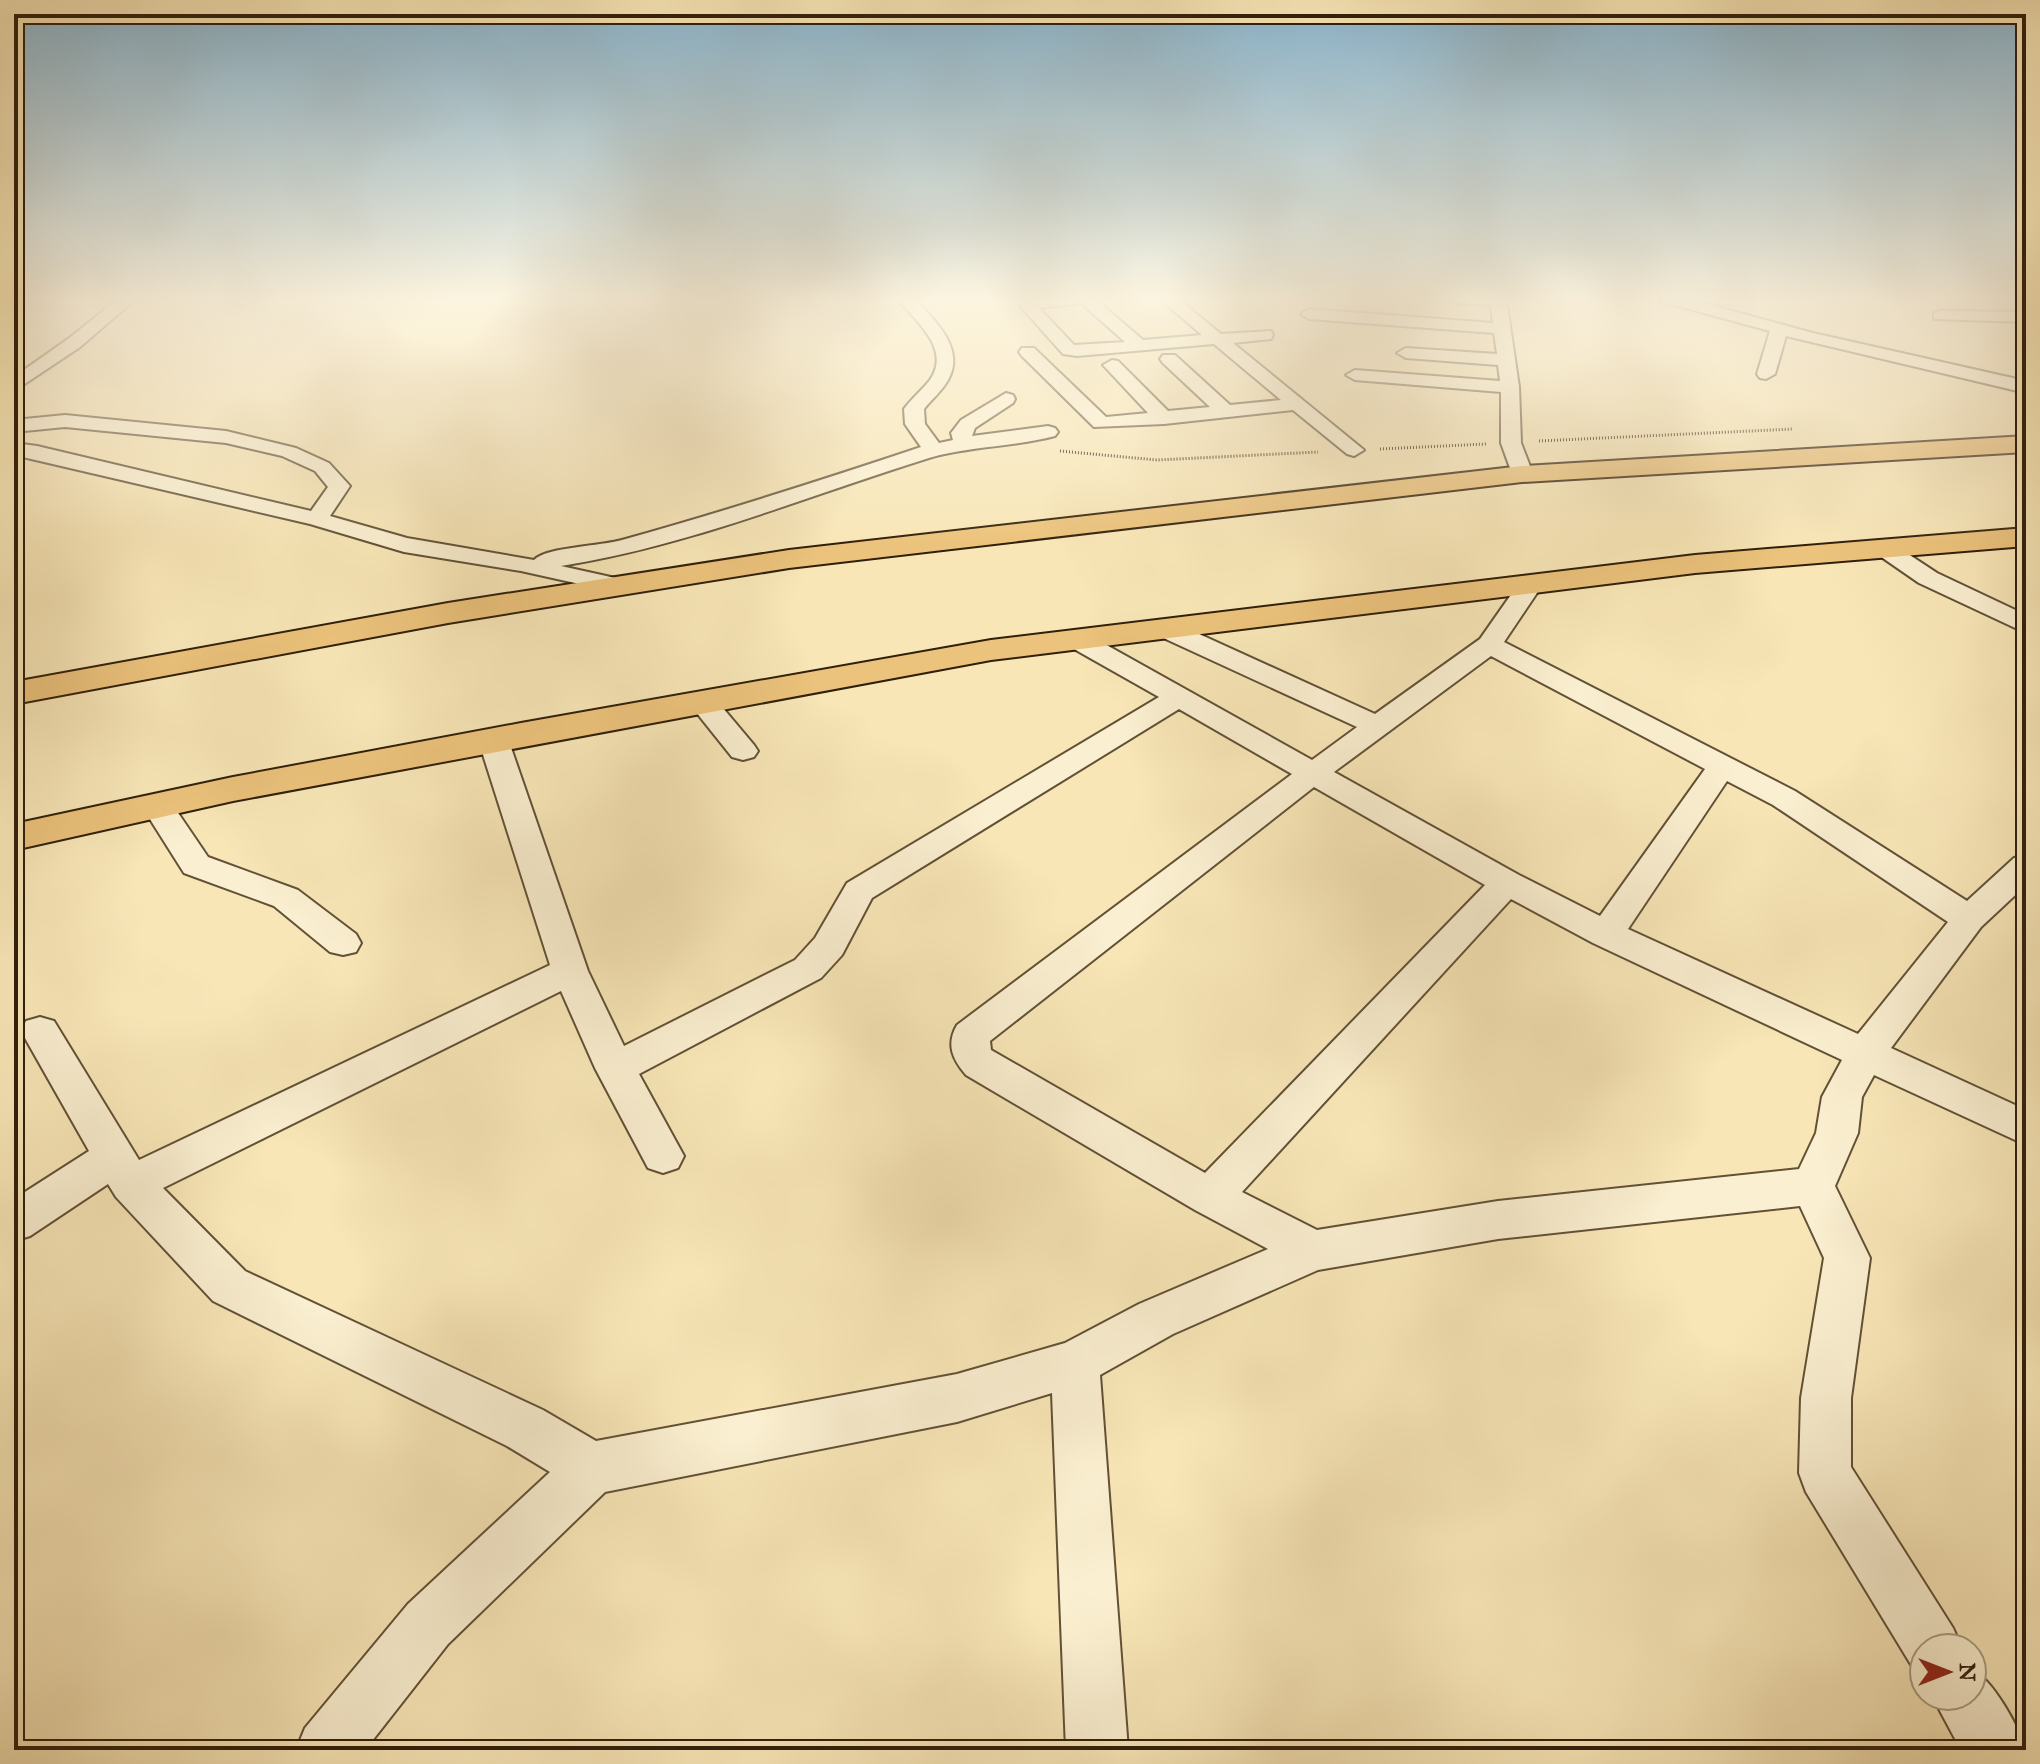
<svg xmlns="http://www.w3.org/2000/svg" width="2040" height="1764" font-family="'IM FELL Great Primer',serif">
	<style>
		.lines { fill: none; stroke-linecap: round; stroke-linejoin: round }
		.minor-casing { stroke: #625136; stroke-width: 4 }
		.highway-casing { stroke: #301f0b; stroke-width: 4 }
		.path { stroke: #301f0b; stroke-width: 3; stroke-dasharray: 1 2; stroke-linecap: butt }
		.minor { fill: #faefd0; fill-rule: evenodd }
		.highway { fill: #ecc37c; fill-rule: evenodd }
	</style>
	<rect width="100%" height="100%" fill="#f8e6b7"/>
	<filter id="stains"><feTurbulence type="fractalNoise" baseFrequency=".0025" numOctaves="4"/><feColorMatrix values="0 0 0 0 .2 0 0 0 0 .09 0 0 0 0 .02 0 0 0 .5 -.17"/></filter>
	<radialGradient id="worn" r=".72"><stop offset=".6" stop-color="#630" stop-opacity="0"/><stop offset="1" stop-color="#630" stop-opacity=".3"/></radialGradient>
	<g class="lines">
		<defs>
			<g id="minor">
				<polygon points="119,298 137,298 80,347 14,391 14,377 68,339"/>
				<path d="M 897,298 L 914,298 C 934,320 966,348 948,380 C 942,391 932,399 924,409 L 925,424 L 939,443 L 953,440 L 951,433 L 961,420 L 1006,393 L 1013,395 L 1015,399 L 1013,403 L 975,428 L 972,436 L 1048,426 L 1055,428 L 1058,432 L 1055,436 C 1014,447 970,446 929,458 C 807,496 688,546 561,566 L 629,581 L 632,586 L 629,591 L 620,593 L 521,571 L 404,552 L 310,524 L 14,455 L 14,443 L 37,446 L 311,511 L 328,487 L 315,471 L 282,456 L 226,443 L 65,427 L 14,432 L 14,420 L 65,415 L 226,431 L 296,448 L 329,463 L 350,486 L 330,516 L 407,538 L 534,560 C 546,547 602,546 622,540 C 723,512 822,480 921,447 L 905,424 L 904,409 C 912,398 922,390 930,380 C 952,348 915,321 897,298 Z"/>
				<path d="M 1035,298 L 1094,298 L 1143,340 L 1202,335 L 1159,298 L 1177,298 L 1221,334 L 1271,331 L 1273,335 L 1271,339 L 1233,343 L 1364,450 L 1354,456 L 1347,454 L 1293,410 L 1164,424 L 1094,427 L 1022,356 L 1019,352 L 1022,348 L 1034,348 L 1106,417 L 1148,413 L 1103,365 L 1112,360 L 1118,361 L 1168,411 L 1210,407 L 1163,363 L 1160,359 L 1163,355 L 1175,355 L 1230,405 L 1281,400 L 1214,344 L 1077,356 L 1063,354 L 1021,307 ZM 1081,303 L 1125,342 L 1074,345 L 1039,308 Z"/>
				<polygon points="1449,298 1506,298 1519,387 1521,443 1533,474 1530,479 1514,479 1501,443 1501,392 1355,380 1346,375 1355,370 1500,381 1498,365 1406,358 1397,353 1406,348 1497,354 1494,333 1309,319 1301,314 1309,309 1493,323 1491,305 1457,303"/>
				<polygon points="1658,298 1685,298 1813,333 2026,381 2026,393 1786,336 1775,374 1766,379 1760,378 1757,374 1770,331 1660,301"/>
				<polygon points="1940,311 2026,312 2026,322 1934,319 1934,313"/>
				<polygon points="1885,542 1893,544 1937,573 2026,615 2026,633 1919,583 1877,554 1873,549 1877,544"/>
				<path d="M 1531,577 L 1540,579 L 1543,584 L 1504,642 L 1795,791 L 1967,901 L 2014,858 L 2026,855 L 2026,885 L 1981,927 L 1891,1048 L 2026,1110 L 2026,1145 L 1874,1075 L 1862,1097 L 1858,1133 L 1835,1186 L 1870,1258 L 1851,1398 L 1851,1467 L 1953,1628 L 1962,1648 L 1924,1648 L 1924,1673 L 1913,1668 L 1806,1492 L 1799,1473 L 1801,1398 L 1824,1258 L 1800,1206 L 1498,1239 L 1318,1270 L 1173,1334 L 1100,1375 L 1128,1750 L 1066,1750 L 1052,1393 L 957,1422 L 605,1492 L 448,1644 L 365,1750 L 296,1750 L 305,1728 L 408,1604 L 550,1472 L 507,1446 L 213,1301 L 116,1197 L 108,1184 L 30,1236 L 14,1241 L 14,1199 L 89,1151 L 21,1031 L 26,1021 L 40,1017 L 54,1021 L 139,1160 L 550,965 L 478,739 L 483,733 L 493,730 L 503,733 L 508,739 L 588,971 L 624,1046 L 795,960 L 815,938 L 847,883 L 1159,697 L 1067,645 L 1063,639 L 1067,633 L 1085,633 L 1312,760 L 1357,727 L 1157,635 L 1153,629 L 1157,623 L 1175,623 L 1375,714 L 1480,639 L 1522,579 ZM 1491,656 L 1705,769 L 1600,916 L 1519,875 L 1334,772 ZM 1179,709 L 1292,774 L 957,1025 C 946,1044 952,1059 966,1075 L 1195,1210 L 1268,1249 L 1139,1304 L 1065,1343 L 957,1374 L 596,1441 L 543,1410 L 245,1271 L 163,1188 L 561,991 L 595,1068 L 648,1168 L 663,1173 L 678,1168 L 684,1156 L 639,1074 L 821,978 L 842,955 L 872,898 ZM 1727,781 L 1773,805 L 1948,922 L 1858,1034 L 1628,929 ZM 1314,787 L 1485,885 L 1205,1173 L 991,1050 L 990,1041 ZM 1511,899 L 1593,943 L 1842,1060 L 1822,1097 L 1816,1133 L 1799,1169 L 1498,1201 L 1317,1230 L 1242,1192 Z"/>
				<polygon points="702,692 712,695 754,745 758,751 754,757 743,760 732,757 692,707 688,701 692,695"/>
				<polygon points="157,795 168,798 208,857 298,890 356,934 361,943 356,952 343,955 330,952 274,906 184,873 141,805 146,798"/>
				<path d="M 1972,1670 C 1993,1679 2019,1728 2026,1750 L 1961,1750 L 1932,1696 L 1972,1696 Z"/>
			</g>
			<g id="highway">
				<polygon points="2026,436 2026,452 1522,482 789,568 448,623 14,704 14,682 448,603 789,550 1522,466"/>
				<polygon points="2026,528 2026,546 1695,573 991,660 233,801 14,850 14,824 233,777 521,723 991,640 1695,555"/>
			</g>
		</defs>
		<use href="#minor" class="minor-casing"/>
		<use href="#highway" class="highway-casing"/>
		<g class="path">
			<polyline points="1539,441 1793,429"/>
			<polyline points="1380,449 1486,444"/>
			<polyline points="1060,451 1157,460 1318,452"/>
		</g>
		<use href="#minor" class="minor"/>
		<use href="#highway" class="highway"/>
	</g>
	<linearGradient id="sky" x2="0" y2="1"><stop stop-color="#8ab8d3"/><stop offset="0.55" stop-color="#fcf4df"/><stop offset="1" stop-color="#fcf4df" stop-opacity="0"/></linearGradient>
	<rect width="2040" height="545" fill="url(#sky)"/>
	<rect width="2040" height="1764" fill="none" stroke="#f8e6b7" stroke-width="48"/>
	<rect x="16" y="16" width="2008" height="1732" fill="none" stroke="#301f0b" stroke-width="4"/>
	<rect x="24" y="24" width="1992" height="1716" fill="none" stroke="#301f0b" stroke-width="2"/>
	<g transform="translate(1948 1672) rotate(90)"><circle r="38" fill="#faefd0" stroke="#a99c81" stroke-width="2"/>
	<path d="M0-6L14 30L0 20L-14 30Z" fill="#8f2418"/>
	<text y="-12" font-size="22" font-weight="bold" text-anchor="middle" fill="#301f0b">N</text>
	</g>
	<rect width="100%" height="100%" filter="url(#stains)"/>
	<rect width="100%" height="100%" fill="url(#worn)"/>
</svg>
